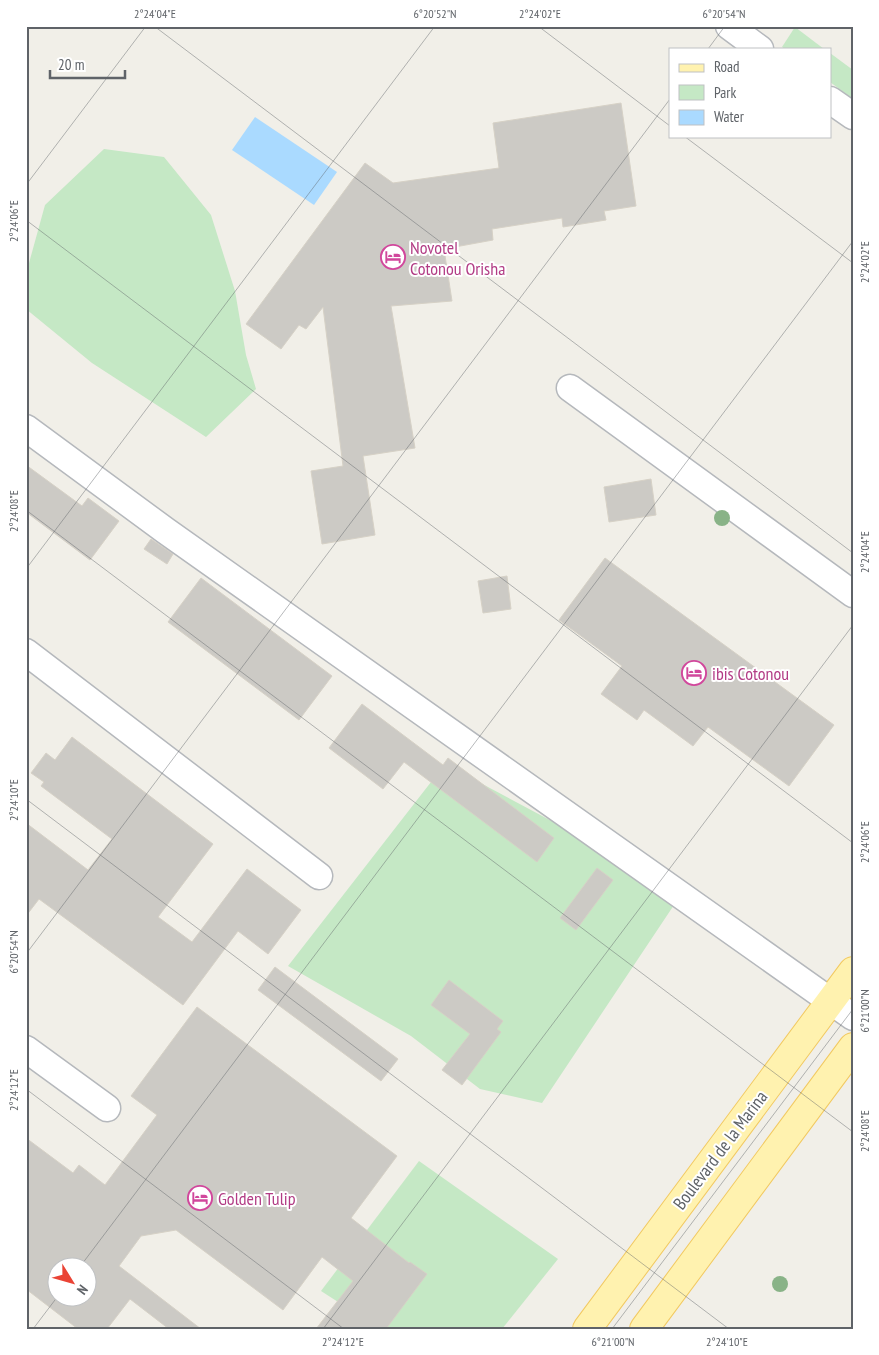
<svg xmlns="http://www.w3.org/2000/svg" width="879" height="1355" font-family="'PT Sans Narrow',sans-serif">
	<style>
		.green { fill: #c5e8c5 }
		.water { fill: #aadaff }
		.building { fill: #cccac5; stroke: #d6d1c6; fill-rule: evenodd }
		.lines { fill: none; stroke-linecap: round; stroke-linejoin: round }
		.minor-casing { stroke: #b5b8bc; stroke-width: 29 }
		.major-casing { stroke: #f2c960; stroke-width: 30 }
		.minor { stroke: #fff; stroke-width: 26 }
		.major { stroke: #fff2af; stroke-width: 28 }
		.tree { fill: #89b387 }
		.ticks { fill: none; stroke: #5f6368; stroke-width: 1; stroke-opacity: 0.45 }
		.labels { text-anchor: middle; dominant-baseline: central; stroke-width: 4; stroke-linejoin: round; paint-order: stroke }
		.hotel-label { font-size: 18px; fill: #b23c85; stroke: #fff; text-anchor: start }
		.street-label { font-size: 18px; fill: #5f6368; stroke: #fff }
		.neatline { fill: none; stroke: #5f6368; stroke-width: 2 }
		.ticks-label { font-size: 12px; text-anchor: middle; fill: #5f6368 }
	</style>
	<rect width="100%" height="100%" fill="#f1efe8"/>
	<g class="green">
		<polygon points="795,27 824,49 785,49 782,47"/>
		<polygon points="830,53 853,70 853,99 830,82"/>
		<polygon points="104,149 164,157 211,215 235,291 246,355 256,389 206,437 92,363 26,309 26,274 45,205"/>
		<polygon points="445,764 604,849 676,902 542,1103 480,1089 411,1036 288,966"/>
		<polygon points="419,1161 558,1259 502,1329 380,1329 321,1291"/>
	</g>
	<polygon class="water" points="255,117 337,172 314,205 232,150"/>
	<g class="building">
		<polygon points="621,103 636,206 604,211 606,220 563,227 562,218 492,229 493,240 444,249 452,301 391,306 415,448 363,456 375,535 322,544 311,471 343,466 323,307 306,329 299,325 281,349 246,324 365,163 393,183 499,168 493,123"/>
		<polygon points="26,465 82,506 88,498 119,521 90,560 26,512"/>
		<polygon points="651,479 656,515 609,522 604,487"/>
		<polygon points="151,539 173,554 167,564 144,549"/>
		<polygon points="605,558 834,725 789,786 708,727 693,746 644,710 637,720 601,694 622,666 559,620"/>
		<polygon points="507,576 511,609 483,613 478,581"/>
		<polygon points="201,578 332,676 299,720 168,622"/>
		<polygon points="362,704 443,765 448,758 554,838 537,862 404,762 383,789 329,748"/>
		<polygon points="72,737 213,844 158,917 192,942 247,869 301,910 268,954 238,931 183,1005 39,899 26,916 26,823 88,870 112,839 41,786 44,782 31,773 46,753 55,760"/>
		<polygon points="597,868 613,880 576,930 560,918"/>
		<polygon points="275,967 398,1059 381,1081 258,990"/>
		<polygon points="449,980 503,1021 497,1029 501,1032 462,1085 442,1070 470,1034 431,1005"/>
		<path d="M 197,1007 L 397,1156 L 351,1218 L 409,1263 L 410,1262 L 427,1274 L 386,1329 L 316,1329 L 353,1281 L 322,1257 L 283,1310 L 176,1230 L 141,1236 L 119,1266 L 201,1329 L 169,1329 L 130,1299 L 107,1329 L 78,1329 L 26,1289 L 26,1138 L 73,1173 L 79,1165 L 105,1185 L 157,1115 L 131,1096 ZM 58,1268 L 88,1268 L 88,1298 L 58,1298 Z"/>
	</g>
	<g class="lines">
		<defs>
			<g id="minor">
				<polyline points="729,26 760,49"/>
				<polyline points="830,100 853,116"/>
				<polyline points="570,388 853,594"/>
				<polyline points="26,428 166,531 853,1017"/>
				<polyline points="26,652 319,876"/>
				<polyline points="26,1049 107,1108"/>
			</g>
			<g id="major">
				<polyline points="587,1329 853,971"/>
				<polyline points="644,1329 853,1047"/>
			</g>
		</defs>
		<use href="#minor" class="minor-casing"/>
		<use href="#major" class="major-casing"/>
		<use href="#minor" class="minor"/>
		<use href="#major" class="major"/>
	</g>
	<g class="tree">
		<circle cx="722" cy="518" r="8"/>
		<circle cx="780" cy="1284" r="8"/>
	</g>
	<path class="ticks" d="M 154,26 L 853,553M 538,26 L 670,126M 708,49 L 725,26M 684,136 L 853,263M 26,185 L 146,26M 26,220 L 853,843M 26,510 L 853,1132M 26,569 L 435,26M 26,799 L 729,1329M 26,954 L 670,99M 26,1089 L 344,1329M 79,1268 L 853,241M 33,1329 L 58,1296M 323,1329 L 853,625M 612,1329 L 853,1009"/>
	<defs>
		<symbol id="hotel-ring" viewBox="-11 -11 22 22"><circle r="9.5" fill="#fff" stroke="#d1479c" stroke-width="1.5"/><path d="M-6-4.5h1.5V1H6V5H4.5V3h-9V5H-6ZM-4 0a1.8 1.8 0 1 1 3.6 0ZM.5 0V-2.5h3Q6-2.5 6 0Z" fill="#d1479c"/></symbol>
	</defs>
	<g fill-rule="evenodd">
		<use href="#hotel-ring" x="379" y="243" width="28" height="28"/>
		<use href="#hotel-ring" x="680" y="659" width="28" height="28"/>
		<use href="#hotel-ring" x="186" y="1184" width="28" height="28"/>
	</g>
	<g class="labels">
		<g class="hotel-label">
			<text x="410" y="247">Novotel<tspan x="410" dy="21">Cotonou Orisha</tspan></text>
			<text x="712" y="673">ibis Cotonou</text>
			<text x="218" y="1198">Golden Tulip</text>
		</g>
		<g class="street-label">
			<text transform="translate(720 1150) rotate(-53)">Boulevard de la Marina</text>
		</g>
	</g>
	<rect width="879" height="1355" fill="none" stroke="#ffffff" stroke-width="55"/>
	<rect x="669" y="48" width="162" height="90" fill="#ffffff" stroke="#bfc1c3"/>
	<rect x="679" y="64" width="25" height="8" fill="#fff2af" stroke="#bfc1c3"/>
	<text x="714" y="72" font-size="15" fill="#5f6368">Road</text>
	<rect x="679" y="85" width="25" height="15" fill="#c5e8c5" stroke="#bfc1c3"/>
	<text x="714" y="98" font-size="15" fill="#5f6368">Park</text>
	<rect x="679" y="110" width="25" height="15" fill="#aadaff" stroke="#bfc1c3"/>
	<text x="714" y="122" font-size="15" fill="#5f6368">Water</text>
	<g transform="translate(72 1282) rotate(127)"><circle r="24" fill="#ffffff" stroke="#bfc1c3"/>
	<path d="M0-4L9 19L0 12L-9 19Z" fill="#ea4335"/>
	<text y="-8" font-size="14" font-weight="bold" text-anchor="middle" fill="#5f6368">N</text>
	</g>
	<path d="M50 70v8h75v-8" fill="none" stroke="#5f6368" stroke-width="2.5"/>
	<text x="58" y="70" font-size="15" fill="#5f6368" stroke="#ffffff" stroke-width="4" paint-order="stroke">20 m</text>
	<rect x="28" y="28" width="824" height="1300" class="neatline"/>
	<g class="ticks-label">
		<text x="155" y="18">2°24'04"E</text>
		<text x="435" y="18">6°20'52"N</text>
		<text x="540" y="18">2°24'02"E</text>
		<text x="724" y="18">6°20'54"N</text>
		<text transform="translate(14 221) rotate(-90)" y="4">2°24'06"E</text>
		<text transform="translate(865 262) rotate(-90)" y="4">2°24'02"E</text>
		<text transform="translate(14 511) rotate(-90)" y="4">2°24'08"E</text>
		<text transform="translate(865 552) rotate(-90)" y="4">2°24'04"E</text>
		<text transform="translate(14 800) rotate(-90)" y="4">2°24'10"E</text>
		<text transform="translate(865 842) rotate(-90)" y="4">2°24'06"E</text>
		<text transform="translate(14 952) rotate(-90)" y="4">6°20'54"N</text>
		<text transform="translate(865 1011) rotate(-90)" y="4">6°21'00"N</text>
		<text transform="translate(14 1090) rotate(-90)" y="4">2°24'12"E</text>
		<text transform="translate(865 1131) rotate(-90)" y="4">2°24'08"E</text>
		<text x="343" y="1346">2°24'12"E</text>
		<text x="613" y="1346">6°21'00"N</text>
		<text x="727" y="1346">2°24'10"E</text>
	</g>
</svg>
